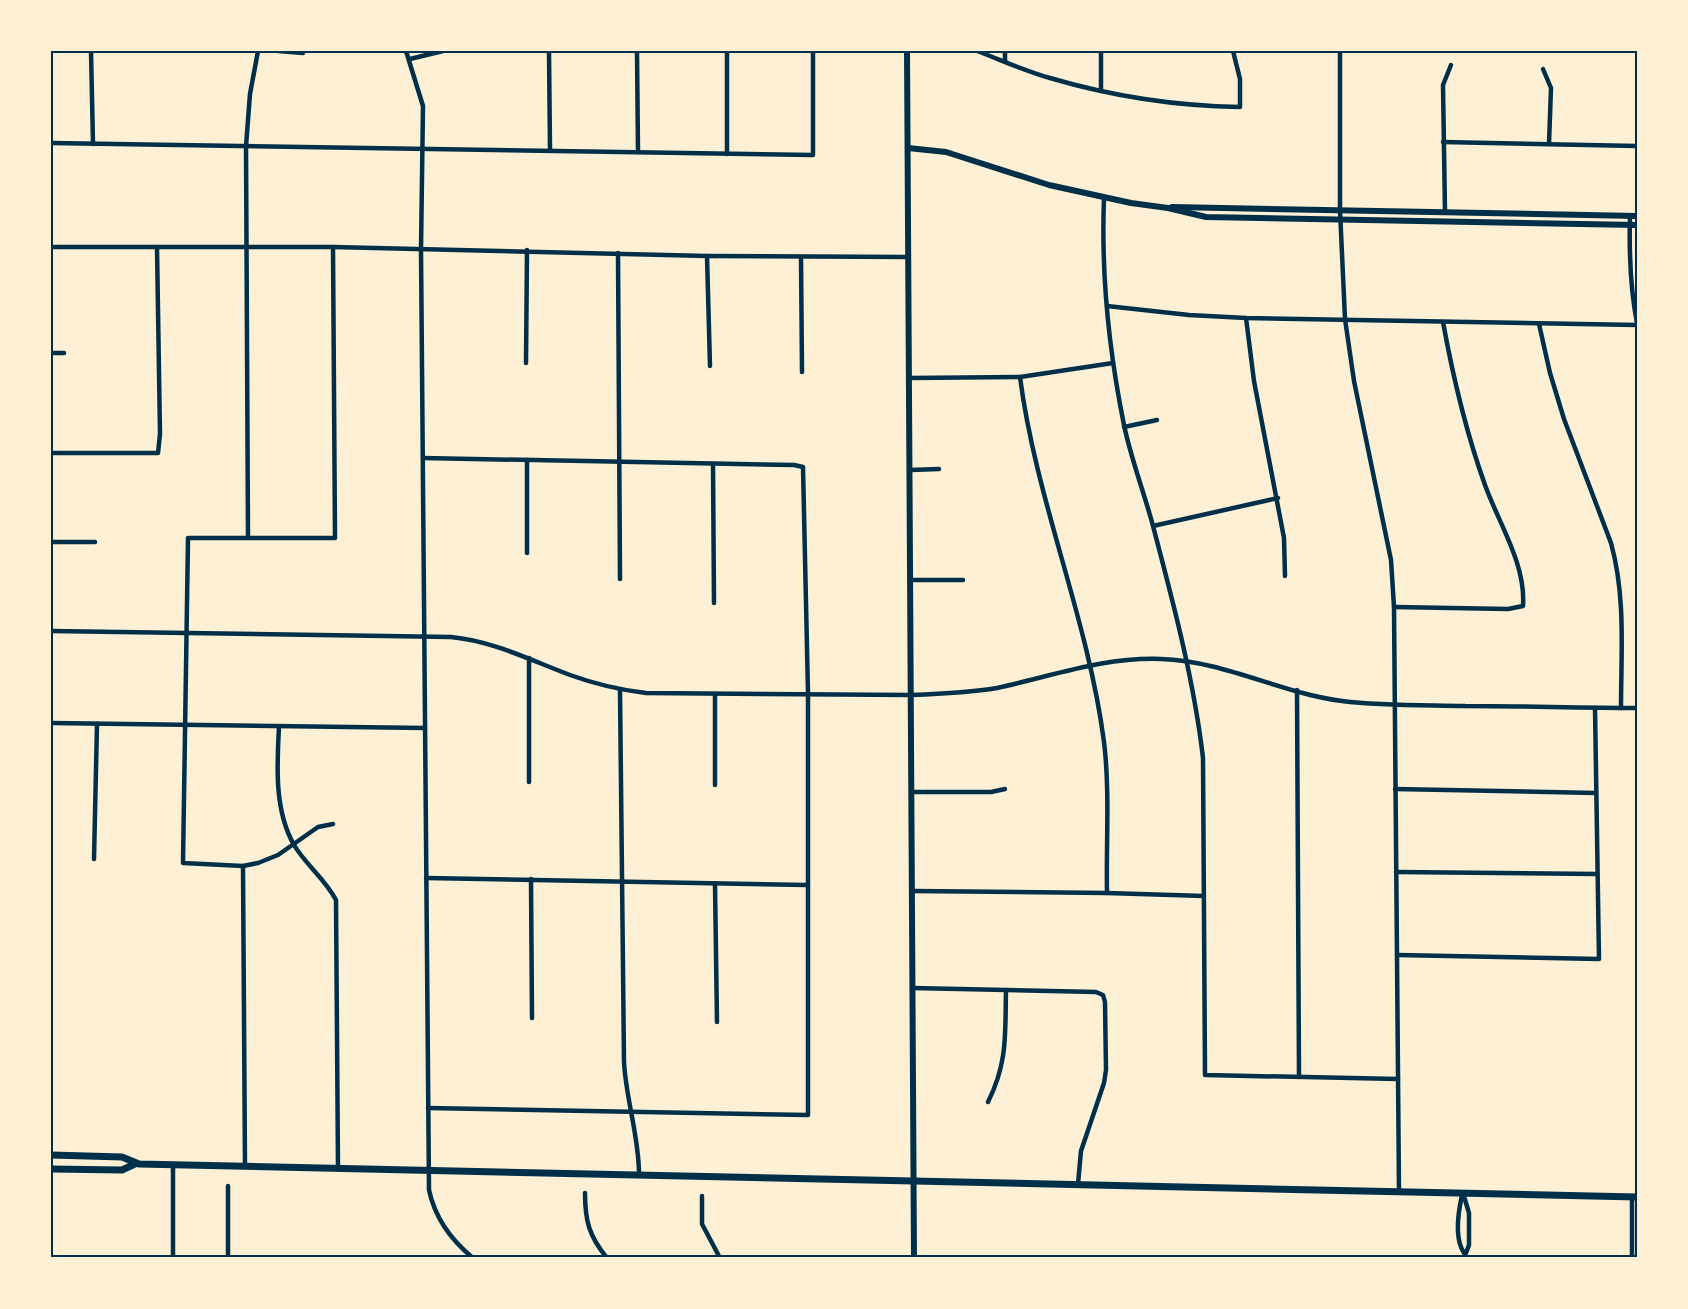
<svg xmlns="http://www.w3.org/2000/svg" width="1688" height="1309" font-family="Raleway,sans-serif">
	<style>
		.lines { fill: none; stroke-linecap: round; stroke-linejoin: round }
		.minor { stroke: #003049; stroke-width: 4.5 }
		.tertiary { stroke: #003049; stroke-width: 6 }
		.secondary { stroke: #003049; stroke-width: 7 }
		.neatline { fill: none; stroke: #003049; stroke-width: 2 }
	</style>
	<rect width="100%" height="100%" fill="#fdf0d5"/>
	<g class="lines">
		<g class="minor">
			<polyline points="91,51 93,144"/>
			<polyline points="278,51 303,53"/>
			<path d="M 406,51 L 423,106 L 421,249 L 429,1190 C 435,1218 451,1240 473,1258"/>
			<polyline points="549,51 550,150"/>
			<polyline points="637,51 638,152"/>
			<polyline points="727,51 727,154"/>
			<path d="M 977,51 C 1001,60 1025,71 1050,78 C 1111,96 1176,106 1240,107 L 1240,79 L 1233,51"/>
			<polyline points="1005,51 1005,61"/>
			<polyline points="1340,51 1340,210 1345,319 1354,381 1391,560 1394,607 1399,1191"/>
			<polyline points="410,59 443,51"/>
			<polyline points="1543,69 1551,88 1549,144"/>
			<polyline points="1101,91 1101,51"/>
			<polyline points="1443,142 1637,146"/>
			<polyline points="51,143 813,155 813,51"/>
			<path d="M 1104,198 C 1101,274 1109,351 1124,425 C 1131,459 1144,492 1153,526 C 1173,602 1194,680 1203,758 L 1205,1075 L 1398,1079"/>
			<polyline points="1445,212 1443,85 1451,65"/>
			<path d="M 1630,216 C 1629,252 1630,287 1637,323"/>
			<polyline points="51,247 333,247 707,256 908,257"/>
			<polyline points="333,247 335,538 188,538 183,863 243,866 258,863 278,855 318,827 333,824"/>
			<polyline points="618,253 620,579"/>
			<polyline points="707,256 710,366"/>
			<polyline points="801,257 802,372"/>
			<polyline points="1107,306 1189,315 1246,318 1637,325"/>
			<polyline points="1246,318 1254,381 1284,538 1285,576"/>
			<path d="M 1539,324 L 1550,373 L 1564,419 L 1611,543 C 1626,597 1621,653 1621,708"/>
			<polyline points="51,353 64,353"/>
			<polyline points="526,363 527,250"/>
			<path d="M 1020,377 C 1036,501 1088,618 1104,742 C 1110,791 1106,843 1107,893"/>
			<polyline points="909,378 1020,377 1113,363"/>
			<polyline points="1124,427 1157,420"/>
			<polyline points="51,453 158,453 160,434 157,247"/>
			<polyline points="423,458 794,465 803,467 808,693 808,1115 428,1108"/>
			<polyline points="527,460 527,553"/>
			<polyline points="713,464 714,603"/>
			<polyline points="910,470 939,469"/>
			<polyline points="1153,526 1278,498"/>
			<polyline points="248,538 246,146 250,94 258,51"/>
			<polyline points="51,542 95,542"/>
			<polyline points="910,580 963,580"/>
			<path d="M 1394,607 L 1508,609 L 1523,606 C 1526,564 1499,524 1485,485 C 1466,432 1453,377 1443,322"/>
			<path d="M 51,631 L 451,637 C 493,641 530,660 570,675 C 595,684 620,690 646,693 L 911,695 C 940,694 968,693 997,688 C 1053,676 1103,657 1161,659 C 1225,661 1280,693 1342,701 C 1383,706 1424,705 1465,706 C 1522,706 1580,708 1637,708"/>
			<polyline points="529,658 529,782"/>
			<path d="M 620,690 L 624,1062 C 626,1100 639,1136 639,1174"/>
			<polyline points="1297,690 1299,1077"/>
			<polyline points="715,694 715,785"/>
			<polyline points="51,723 425,728"/>
			<path d="M 279,727 C 277,765 274,810 294,845 C 306,865 325,879 336,900 L 338,1169"/>
			<polyline points="1395,789 1596,793"/>
			<polyline points="911,792 991,792 1005,789"/>
			<polyline points="94,859 97,724"/>
			<polyline points="243,866 245,1166"/>
			<polyline points="1396,872 1597,874"/>
			<polyline points="426,878 807,885"/>
			<polyline points="531,879 532,1018"/>
			<polyline points="715,884 717,1022"/>
			<polyline points="912,891 1107,893 1204,896"/>
			<polyline points="1397,955 1599,959 1595,708"/>
			<polyline points="912,988 1096,992 1103,995 1105,1002 1106,1070 1104,1083 1081,1151 1078,1184"/>
			<path d="M 988,1102 C 1008,1062 1005,1034 1006,990"/>
			<polyline points="173,1165 173,1258"/>
			<path d="M 585,1193 C 585,1221 589,1236 607,1258"/>
			<polyline points="1463,1193 1469,1213 1469,1245 1464,1258"/>
			<path d="M 1462,1195 C 1458,1213 1454,1238 1464,1253"/>
			<polyline points="702,1196 702,1224 720,1258"/>
			<polyline points="1632,1197 1632,1258"/>
			<polyline points="228,1258 228,1186"/>
		</g>
		<g class="tertiary">
			<polyline points="907,51 914,1258"/>
			<polyline points="908,148 946,152 1049,185 1131,203 1168,208 1206,217 1637,225"/>
			<polyline points="1172,207 1637,216"/>
		</g>
		<g class="secondary">
			<polyline points="51,1155 122,1157 139,1164 1637,1197"/>
			<polyline points="51,1169 122,1170 135,1164"/>
		</g>
	</g>
	<rect width="1688" height="1309" fill="none" stroke="#fdf0d5" stroke-width="105"/>
	<rect x="52" y="52" width="1584" height="1204" class="neatline"/>
</svg>
